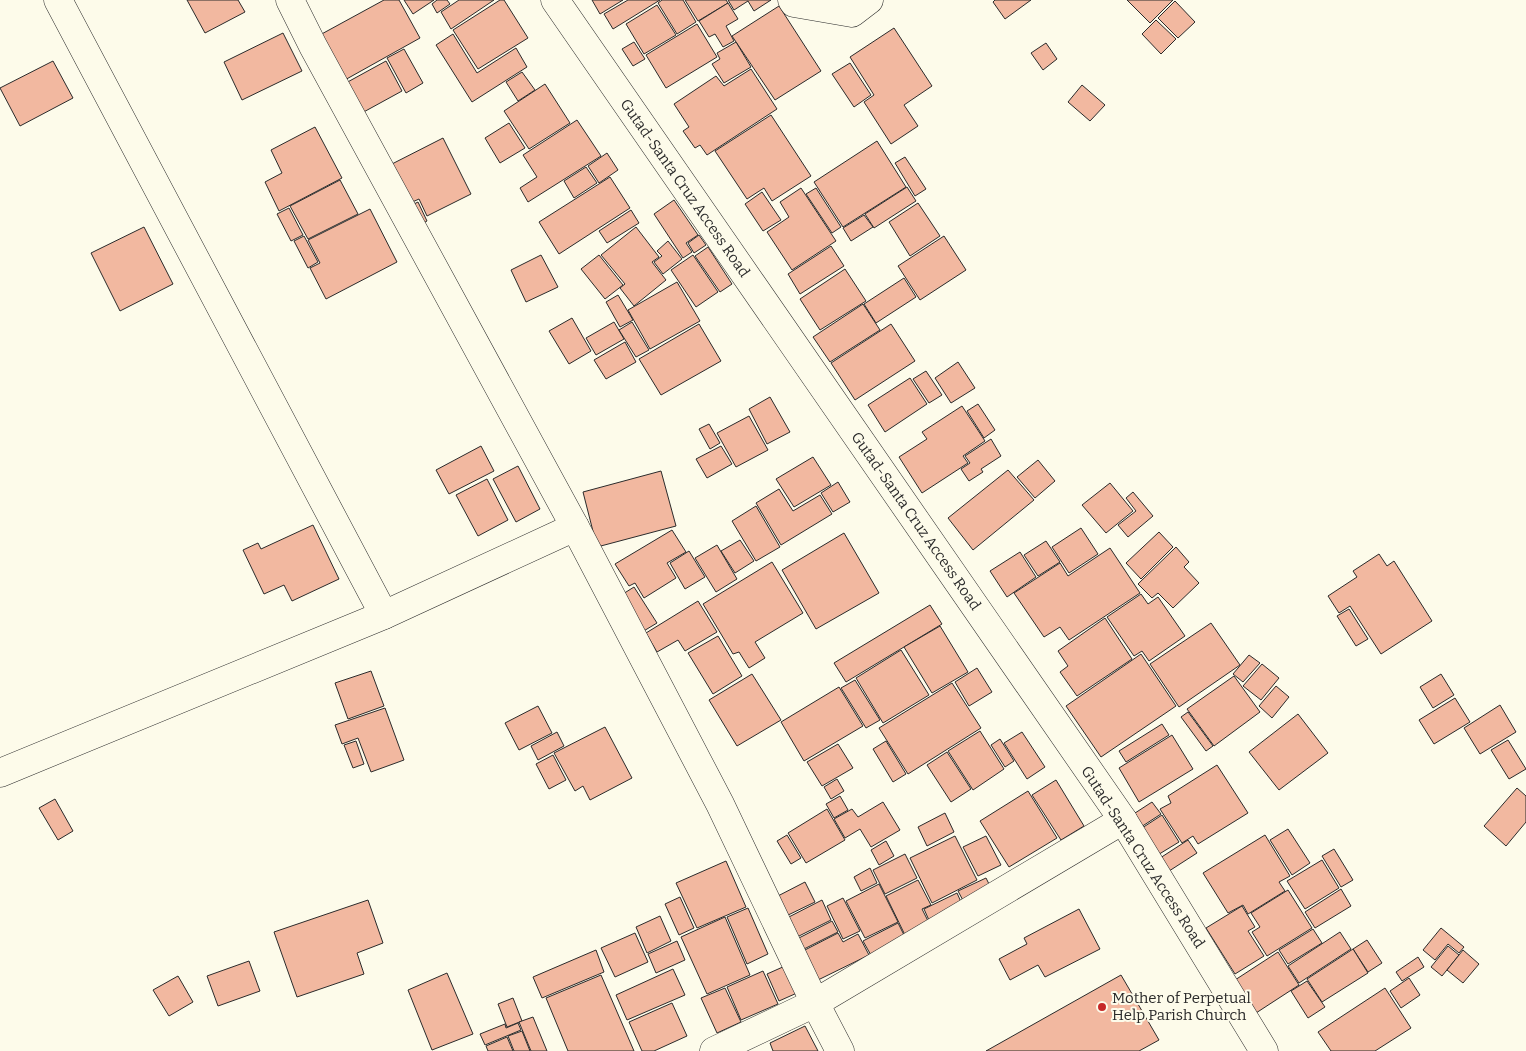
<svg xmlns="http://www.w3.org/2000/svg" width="1526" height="1051" font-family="Bitter,serif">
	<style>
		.building { fill: #f2b8a0; stroke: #2b2b2b }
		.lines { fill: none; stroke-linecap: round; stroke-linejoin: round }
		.minor-casing { stroke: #2b2b2b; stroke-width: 29 }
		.major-casing { stroke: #2b2b2b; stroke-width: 29 }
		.minor { stroke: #fdfbea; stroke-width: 28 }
		.major { stroke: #fdfbea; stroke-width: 28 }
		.poi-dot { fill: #c62828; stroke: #fdfbea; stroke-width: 2 }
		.labels { text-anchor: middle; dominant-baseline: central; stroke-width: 4; stroke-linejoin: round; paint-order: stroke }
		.street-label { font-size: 15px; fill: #2b2b2b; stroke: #fdfbea }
		.poi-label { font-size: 15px; fill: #2b2b2b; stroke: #fdfbea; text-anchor: start }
	</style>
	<rect width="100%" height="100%" fill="#fdfbea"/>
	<g class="building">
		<polygon points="187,0 238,0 245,12 205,33"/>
		<polygon points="384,0 399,0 420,38 343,81 318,36"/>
		<polygon points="404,0 434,0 413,14"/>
		<polygon points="437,0 447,0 450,4 437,13 432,4"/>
		<polygon points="459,0 494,0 451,29 441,12"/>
		<polygon points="500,0 504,0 528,38 478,69 453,30"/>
		<polygon points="592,0 623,0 600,14"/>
		<polygon points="628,0 660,0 613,29 604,14"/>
		<polygon points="662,0 683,0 696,22 677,34 658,3"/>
		<polygon points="685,0 726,0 728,3 698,21"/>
		<polygon points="728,0 771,0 754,11 748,1 734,10"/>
		<polygon points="995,0 1031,0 1005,19 993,2"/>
		<polygon points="1127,0 1173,0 1150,23"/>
		<polygon points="1175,1 1195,22 1178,38 1158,18"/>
		<polygon points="728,3 738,19 726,26 734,41 723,47 715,34 709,37 699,21"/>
		<polygon points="657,5 676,35 644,54 626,24"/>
		<polygon points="779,6 821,71 775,100 732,36"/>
		<polygon points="1156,20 1176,39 1161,54 1142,34"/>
		<polygon points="697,24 717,57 666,88 646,55"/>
		<polygon points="894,28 932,86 904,105 918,126 891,144 864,102 874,95 850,57"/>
		<polygon points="283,33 302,71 242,100 224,62"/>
		<polygon points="453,34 477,73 516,48 527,67 472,102 436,45"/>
		<polygon points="634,42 645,59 633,66 622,49"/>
		<polygon points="736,42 751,67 724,83 712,64 720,59 717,53"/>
		<polygon points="1046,43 1057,59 1043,70 1031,53"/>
		<polygon points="404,49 423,83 406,93 387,58"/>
		<polygon points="53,61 73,98 20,126 0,88"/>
		<polygon points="386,61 402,91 360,114 344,84"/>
		<polygon points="850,63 871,95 854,107 832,74"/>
		<polygon points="751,69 777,109 707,155 700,145 695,148 683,131 689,127 674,104 716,76 724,86"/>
		<polygon points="522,72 535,90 518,101 506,82"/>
		<polygon points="545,84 570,123 529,149 504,111"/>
		<polygon points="1082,85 1105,105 1090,121 1068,102"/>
		<polygon points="771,115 811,176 772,201 764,188 747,199 715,151"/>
		<polygon points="577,120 601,156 528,202 520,188 537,177 523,155"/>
		<polygon points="509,123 525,148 500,163 485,138"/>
		<polygon points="315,127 342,178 279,211 265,182 282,173 271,150"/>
		<polygon points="443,138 471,194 427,216 419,199 408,204 388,166"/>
		<polygon points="877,141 906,187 843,227 814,182"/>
		<polygon points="607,153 618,170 599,183 588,166"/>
		<polygon points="905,157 926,189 915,196 895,163"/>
		<polygon points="586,167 597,183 574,198 564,181"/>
		<polygon points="610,177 630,208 559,254 539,222"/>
		<polygon points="340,180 358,214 308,239 290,206"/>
		<polygon points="907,187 916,201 874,228 865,214"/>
		<polygon points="801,188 836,241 792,270 767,232 789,217 780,202"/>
		<polygon points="816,188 841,227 832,233 806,194"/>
		<polygon points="762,192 781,220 763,231 745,204"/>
		<polygon points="674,200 698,235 686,243 692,252 683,258 654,214"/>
		<polygon points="418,202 427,221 418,226 408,207"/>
		<polygon points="918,203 940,236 910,256 889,222"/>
		<polygon points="289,208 303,235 291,241 277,214"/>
		<polygon points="370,209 397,262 326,299 310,268 320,263 308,240"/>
		<polygon points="631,210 639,223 607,243 599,231"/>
		<polygon points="864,215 873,227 851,241 843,228"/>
		<polygon points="144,227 173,284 120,311 91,253"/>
		<polygon points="636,227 659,257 652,262 666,280 634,306 620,288 625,284 601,255"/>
		<polygon points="699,235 706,245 694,253 688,243"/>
		<polygon points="304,236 318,262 308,268 294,241"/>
		<polygon points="944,236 966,270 920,300 898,266"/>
		<polygon points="668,241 682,259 663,274 654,262 662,256 657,251"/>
		<polygon points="831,246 844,266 800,294 788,274"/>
		<polygon points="708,247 732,284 720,292 695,256"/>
		<polygon points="541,255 558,287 526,302 511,270"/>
		<polygon points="599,255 623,285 605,299 581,269"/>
		<polygon points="693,255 718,292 696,307 671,270"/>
		<polygon points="845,269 866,301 820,330 800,299"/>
		<polygon points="904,278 916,297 876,323 864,304"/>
		<polygon points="677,282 700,321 650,349 628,310"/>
		<polygon points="618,295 633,320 620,327 606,302"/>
		<polygon points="863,304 880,330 830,362 813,337"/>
		<polygon points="572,318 591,351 569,364 549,331"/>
		<polygon points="614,322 624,339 596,355 586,338"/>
		<polygon points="632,322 649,350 636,357 619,330"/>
		<polygon points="699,324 721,361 661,395 639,359"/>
		<polygon points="891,324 915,361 855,400 831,363"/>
		<polygon points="625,342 636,362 606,379 594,360"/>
		<polygon points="958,362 975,388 951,403 935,378"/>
		<polygon points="926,371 942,395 929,403 913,379"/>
		<polygon points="910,378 927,404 885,432 868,405"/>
		<polygon points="770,397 790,432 767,444 749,409"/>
		<polygon points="978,404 995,430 984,438 967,411"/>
		<polygon points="962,406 985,441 963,456 968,463 922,493 899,457 927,439 922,432"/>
		<polygon points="749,416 768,450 736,467 717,433"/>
		<polygon points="709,424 720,443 710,449 699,429"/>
		<polygon points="991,439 1001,456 981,469 983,472 969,481 961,469 970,463 965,456"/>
		<polygon points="481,446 494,471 449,494 436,470"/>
		<polygon points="721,446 732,464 707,478 696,459"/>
		<polygon points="813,457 831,485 794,507 776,479"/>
		<polygon points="1038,460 1055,481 1035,498 1017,477"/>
		<polygon points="518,466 540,509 516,522 493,479"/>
		<polygon points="1008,470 1034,500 973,550 948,518"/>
		<polygon points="661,471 676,526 597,547 583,492"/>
		<polygon points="487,479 508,520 478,536 456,495"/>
		<polygon points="838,482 850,502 833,512 821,493"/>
		<polygon points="1110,483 1133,511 1106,533 1082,505"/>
		<polygon points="779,489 793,511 820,495 832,514 781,545 756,503"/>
		<polygon points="1133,492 1153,516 1128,537 1118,525 1136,511 1126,498"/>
		<polygon points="756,506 780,547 756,561 732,521"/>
		<polygon points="313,525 339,579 292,601 284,585 264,594 243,550 258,543 261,549"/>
		<polygon points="1081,528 1098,554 1069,573 1052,547"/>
		<polygon points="672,530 686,552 667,563 676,578 644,598 635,583 629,586 615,564"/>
		<polygon points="1159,532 1173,547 1141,579 1126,563"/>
		<polygon points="844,533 879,593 816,629 782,570"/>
		<polygon points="740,540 754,561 735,573 721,551"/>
		<polygon points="1046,541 1060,562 1038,576 1024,555"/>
		<polygon points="717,545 737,579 716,592 695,558"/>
		<polygon points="1176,547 1189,562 1184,567 1199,583 1173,608 1158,593 1152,598 1138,584"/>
		<polygon points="1110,548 1140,593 1069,640 1060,627 1044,637 1014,593 1060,563 1068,576"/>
		<polygon points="689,551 705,577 685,589 670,563"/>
		<polygon points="1020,552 1036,577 1007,597 990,571"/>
		<polygon points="1379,554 1387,566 1394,561 1432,621 1381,654 1350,606 1339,613 1328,596 1357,577 1353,571"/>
		<polygon points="772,562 803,613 755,642 765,658 749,668 739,652 733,654 703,604"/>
		<polygon points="634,587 657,623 637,635 615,599"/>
		<polygon points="1141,594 1148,604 1158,597 1185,636 1149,661 1142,651 1134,656 1107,617"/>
		<polygon points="698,601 717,632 685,651 678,640 657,652 646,633"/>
		<polygon points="930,605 942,624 846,682 834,663"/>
		<polygon points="1349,609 1368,639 1356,646 1337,616"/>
		<polygon points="1105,618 1132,659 1077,696 1060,672 1068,666 1058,651"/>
		<polygon points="1211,623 1240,665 1179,707 1150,664"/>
		<polygon points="940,626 968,672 932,693 904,647"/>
		<polygon points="718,636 742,676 713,694 688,653"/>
		<polygon points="901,650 929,695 883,723 856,678"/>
		<polygon points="1141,654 1176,706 1101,757 1066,706"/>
		<polygon points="1249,655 1260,663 1243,682 1233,674"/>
		<polygon points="1262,664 1279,678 1261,700 1243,686"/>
		<polygon points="977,668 992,692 969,706 955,682"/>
		<polygon points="371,671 384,706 348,719 335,683"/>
		<polygon points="752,674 781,720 737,746 709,700"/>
		<polygon points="1441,674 1454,695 1433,708 1420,687"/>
		<polygon points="1234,676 1260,712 1214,746 1187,709"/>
		<polygon points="855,680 880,720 866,728 841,688"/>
		<polygon points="952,683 981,728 908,774 879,728"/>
		<polygon points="1276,686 1289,697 1272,718 1259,706"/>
		<polygon points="839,687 863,726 804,761 781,722"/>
		<polygon points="1455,698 1470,722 1434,744 1419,720"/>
		<polygon points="1500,705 1516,732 1480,754 1464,728"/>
		<polygon points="538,706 552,733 519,750 505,723"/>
		<polygon points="385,708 404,760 371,772 358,738 342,744 335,725"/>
		<polygon points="1188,712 1213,746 1206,751 1181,717"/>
		<polygon points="1298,714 1328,753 1279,790 1249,752"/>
		<polygon points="1162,724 1169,735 1126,762 1119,751"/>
		<polygon points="605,727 632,778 590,800 583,786 575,791 554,753"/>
		<polygon points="980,731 1004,769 973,790 948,751"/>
		<polygon points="557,732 564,746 538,760 531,746"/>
		<polygon points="1022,732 1045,767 1027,779 1004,743"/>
		<polygon points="1172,735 1193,769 1139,802 1119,768"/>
		<polygon points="1000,739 1014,761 1005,767 991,745"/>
		<polygon points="1508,740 1526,769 1509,779 1491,750"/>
		<polygon points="356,741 364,764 353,768 344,745"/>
		<polygon points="886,741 906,774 893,782 873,749"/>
		<polygon points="838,744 853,768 822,786 807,762"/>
		<polygon points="947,752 971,789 951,802 927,765"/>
		<polygon points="553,755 566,780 549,789 536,764"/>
		<polygon points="1217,765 1248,813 1198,844 1193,836 1182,843 1160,809 1171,803 1168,796"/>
		<polygon points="837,779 844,791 831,799 824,787"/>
		<polygon points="1056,780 1084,826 1061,840 1032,795"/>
		<polygon points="1517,788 1526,796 1526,822 1506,846 1484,826"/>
		<polygon points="1028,791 1057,838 1009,867 980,821"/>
		<polygon points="840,796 848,810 834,818 826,804"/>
		<polygon points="55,799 73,831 58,840 39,808"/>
		<polygon points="883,802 900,830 871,847 860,829 845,838 834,819 852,809 858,817"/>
		<polygon points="1152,802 1161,814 1141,827 1132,815"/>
		<polygon points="827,809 845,840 806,863 788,833"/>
		<polygon points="945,813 954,832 927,846 918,827"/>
		<polygon points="1162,815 1179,842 1156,856 1139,830"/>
		<polygon points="1288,829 1310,863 1292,875 1270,840"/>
		<polygon points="787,835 801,858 791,864 777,841"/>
		<polygon points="1265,835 1290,876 1279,882 1285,891 1248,914 1243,905 1228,913 1203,873"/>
		<polygon points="955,836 977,880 932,903 910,858"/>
		<polygon points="986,836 1001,865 978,876 963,847"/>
		<polygon points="1188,840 1197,853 1166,873 1157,860"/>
		<polygon points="886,841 894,856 879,865 871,850"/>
		<polygon points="1334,849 1353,880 1341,887 1322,856"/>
		<polygon points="905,854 917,878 885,894 873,870"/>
		<polygon points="1322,860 1339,888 1305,909 1287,881"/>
		<polygon points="726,861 746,907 697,928 676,883"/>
		<polygon points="870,868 877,883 861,891 854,877"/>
		<polygon points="986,878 994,894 967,908 958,891"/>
		<polygon points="918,880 931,905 922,909 929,923 905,935 886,896"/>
		<polygon points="805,882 815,902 784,917 774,898"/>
		<polygon points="879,884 898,922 865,938 846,901"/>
		<polygon points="1341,889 1351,906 1315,928 1305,912"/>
		<polygon points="1288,890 1312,928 1267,956 1252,932 1260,927 1251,913"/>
		<polygon points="957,893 965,911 932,927 924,909"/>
		<polygon points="680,897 694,928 679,935 665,904"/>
		<polygon points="843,898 860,931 843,939 827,906"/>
		<polygon points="368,900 383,943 357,953 364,974 297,997 274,932"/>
		<polygon points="822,900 831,920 795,938 785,919"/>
		<polygon points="1242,906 1255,927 1248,931 1264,956 1235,974 1206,928"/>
		<polygon points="748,908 768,954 747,964 727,917"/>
		<polygon points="1079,909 1100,949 1045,977 1038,965 1010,980 999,959 1027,944 1024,938"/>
		<polygon points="660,916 671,941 647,953 636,927"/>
		<polygon points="725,917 750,975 707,994 681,937"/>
		<polygon points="832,921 838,932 802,950 797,939"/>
		<polygon points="898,923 906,939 872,957 863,941"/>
		<polygon points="1441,928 1464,947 1459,953 1448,944 1435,960 1423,950"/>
		<polygon points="1313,929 1322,943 1288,964 1279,950"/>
		<polygon points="1340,932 1351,949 1299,983 1288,966"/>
		<polygon points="635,933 648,962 615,977 601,948"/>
		<polygon points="838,933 843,942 858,934 869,955 818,980 803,951"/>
		<polygon points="1367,940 1382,963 1368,972 1353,949"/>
		<polygon points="677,941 685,960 656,973 648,954"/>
		<polygon points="1448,946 1459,955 1442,976 1431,967"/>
		<polygon points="1353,949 1368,973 1322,1002 1307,979"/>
		<polygon points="596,950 604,972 542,998 533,977"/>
		<polygon points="1463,950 1479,964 1463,983 1447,970"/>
		<polygon points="1278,952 1299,985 1256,1013 1235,980"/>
		<polygon points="1418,957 1424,967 1402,981 1396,972"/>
		<polygon points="249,961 260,991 218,1006 207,976"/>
		<polygon points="785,966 797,993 779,1001 767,974"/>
		<polygon points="673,969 685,995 627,1020 616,995"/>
		<polygon points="763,971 778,1004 741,1020 727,987"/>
		<polygon points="447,973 473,1034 432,1050 408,990"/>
		<polygon points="601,975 634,1051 568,1051 546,998"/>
		<polygon points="1121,975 1159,1040 1139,1051 986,1051"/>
		<polygon points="178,976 193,1002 169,1016 153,990"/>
		<polygon points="1409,978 1420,995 1401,1008 1390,991"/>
		<polygon points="1307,981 1325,1007 1308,1018 1291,991"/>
		<polygon points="725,988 741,1022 717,1033 701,998"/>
		<polygon points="1385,988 1411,1028 1375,1051 1331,1051 1318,1032"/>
		<polygon points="513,998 522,1021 507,1027 498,1004"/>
		<polygon points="672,1003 687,1036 654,1051 642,1051 629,1022"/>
		<polygon points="533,1017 547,1051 531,1051 519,1022"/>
		<polygon points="518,1023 521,1030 485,1045 480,1034 505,1024 506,1028"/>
		<polygon points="805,1026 818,1051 773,1051 770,1043"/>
		<polygon points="522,1031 530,1051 514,1051 508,1036"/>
		<polygon points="507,1037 513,1051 488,1051 486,1046"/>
	</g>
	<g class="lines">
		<defs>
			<g id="minor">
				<polyline points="58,0 384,615"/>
				<polyline points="290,0 313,46 575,527 720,804 815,1003 840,1051"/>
				<polyline points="792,0 794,3 852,13 869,0"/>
				<polyline points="0,773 384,615 575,527"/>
				<polyline points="714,1051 815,1003 1123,820"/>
			</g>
			<polyline id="major" points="555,0 1123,820 1264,1051"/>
		</defs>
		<use href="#minor" class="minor-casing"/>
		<use href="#major" class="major-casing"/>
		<use href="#minor" class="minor"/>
		<use href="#major" class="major"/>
	</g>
	<circle class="poi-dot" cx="1102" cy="1007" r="5"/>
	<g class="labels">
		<g class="street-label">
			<text transform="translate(685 188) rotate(55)">Gutad-Santa Cruz Access Road</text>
			<text transform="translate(916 521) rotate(55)">Gutad-Santa Cruz Access Road</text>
			<text transform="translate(1143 857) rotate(57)">Gutad-Santa Cruz Access Road</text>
		</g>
		<g class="poi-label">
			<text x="1112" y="998">Mother of Perpetual<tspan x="1112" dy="17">Help Parish Church</tspan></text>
		</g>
	</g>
</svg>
